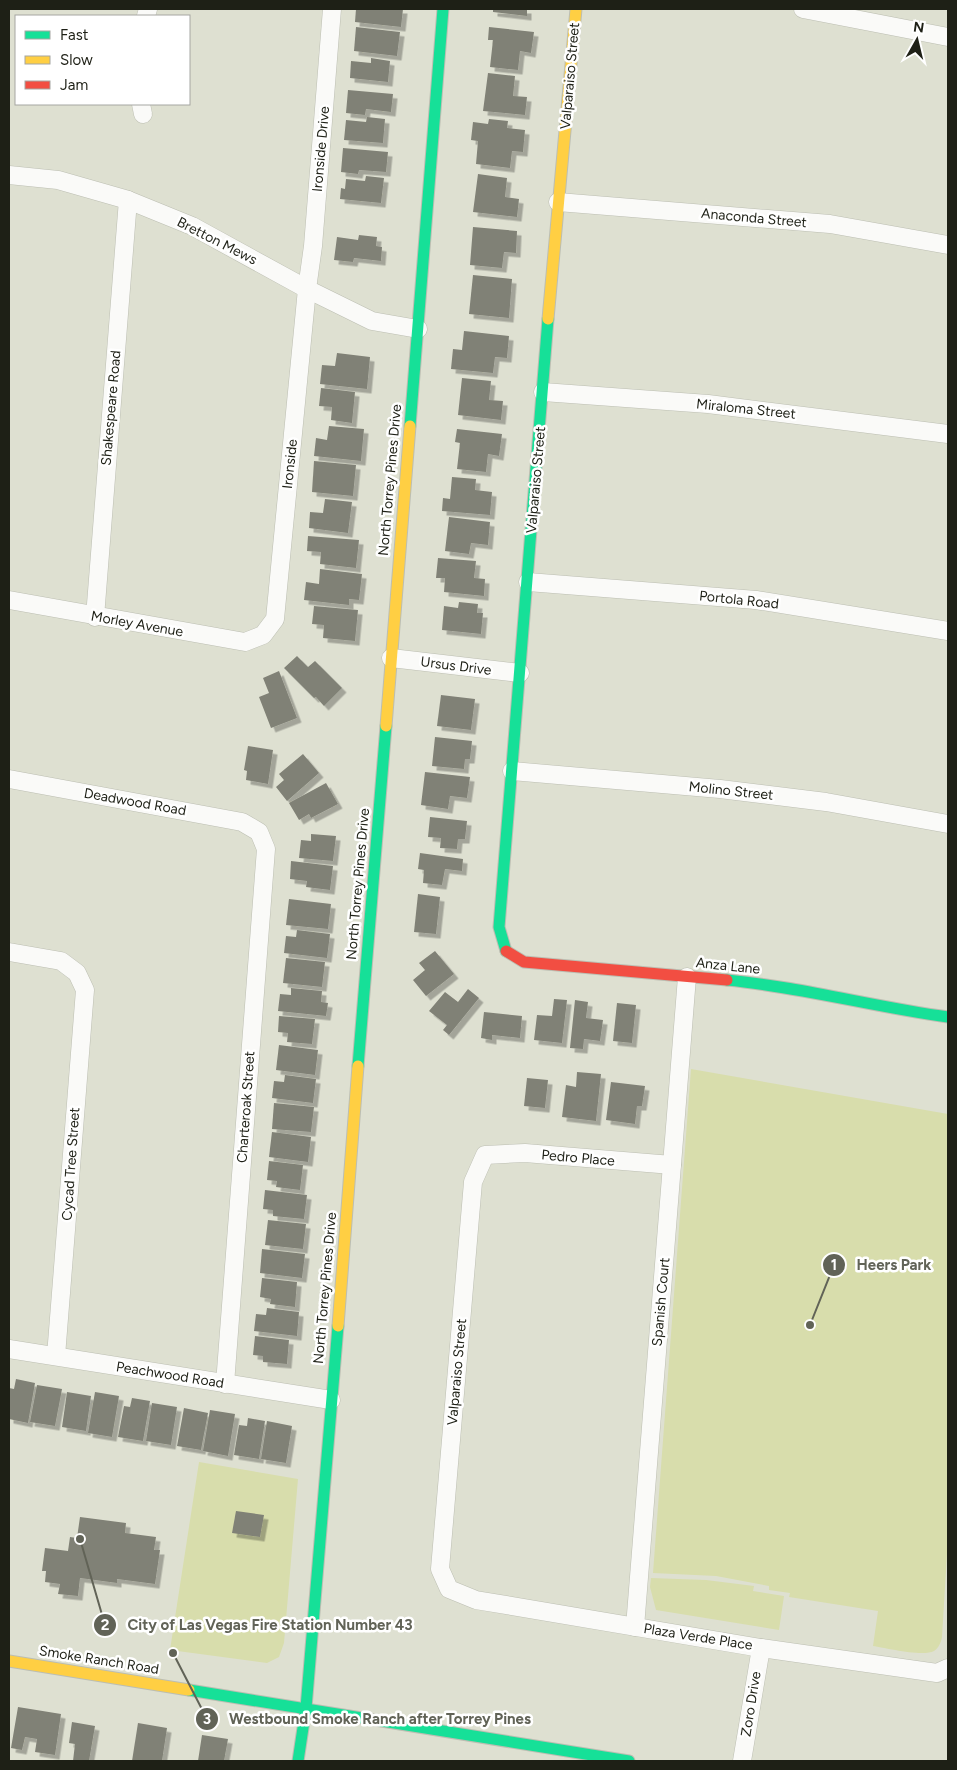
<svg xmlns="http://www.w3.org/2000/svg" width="957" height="1770" font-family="Figtree,sans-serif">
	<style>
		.green { fill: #d8ddac }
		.building { fill: #808176; filter: url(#shadow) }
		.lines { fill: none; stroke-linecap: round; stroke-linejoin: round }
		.street-casing { stroke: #bcbeb2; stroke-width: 19 }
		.fast-casing { stroke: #bcbeb2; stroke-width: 13 }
		.slow-casing { stroke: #bcbeb2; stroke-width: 13 }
		.jam-casing { stroke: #bcbeb2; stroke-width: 13 }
		.street { stroke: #fafaf8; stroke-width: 18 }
		.fast { stroke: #16e098; stroke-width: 11 }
		.slow { stroke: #ffcf43; stroke-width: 11 }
		.jam { stroke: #f24e42; stroke-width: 11 }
		.labels { text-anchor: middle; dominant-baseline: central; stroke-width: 5; stroke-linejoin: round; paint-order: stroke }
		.street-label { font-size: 14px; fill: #1e2016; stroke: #fff }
		.leader { fill: none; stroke: #616357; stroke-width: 2 }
		.callout-dot { fill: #616357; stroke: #fff; stroke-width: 2 }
		.mark-label { font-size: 15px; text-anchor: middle; font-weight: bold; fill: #fff }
		.callout-label { font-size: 15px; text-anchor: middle; font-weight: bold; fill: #616357; stroke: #fff; stroke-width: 5; stroke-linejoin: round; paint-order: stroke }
	</style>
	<defs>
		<filter id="shadow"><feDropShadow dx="4.5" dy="4.5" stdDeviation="0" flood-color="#0004"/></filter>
	</defs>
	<rect width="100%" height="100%" fill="#dee0d1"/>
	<g class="green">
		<path d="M 691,1069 L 948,1114 L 948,1537 L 942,1637 C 941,1642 939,1648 934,1651 C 923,1657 886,1648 873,1646 L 878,1611 L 789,1597 L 790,1593 L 769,1590 L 769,1586 L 716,1576 L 653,1573 Z"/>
		<polygon points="199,1462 298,1479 284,1643 279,1657 267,1663 170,1650"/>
		<polygon points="651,1578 706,1580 754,1586 753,1591 784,1596 779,1630 656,1610 650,1587"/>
	</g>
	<g class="building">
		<polygon points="356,9 403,9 401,27 355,22"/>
		<polygon points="493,9 527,9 527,16 493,12"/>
		<polygon points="356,27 400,32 397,56 354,51"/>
		<polygon points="489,27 534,32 531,53 520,51 518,70 490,67 493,40 488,40"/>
		<polygon points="371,58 390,61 388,82 350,78 351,61 371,63"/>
		<polygon points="488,73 515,76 513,96 527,97 525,115 483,111"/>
		<polygon points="348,90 393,94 391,112 366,109 365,115 346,113"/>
		<polygon points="367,117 385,119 383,143 344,140 346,120 366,122"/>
		<polygon points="489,119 508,121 507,128 525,130 523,152 512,151 510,168 476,164 478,141 471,140 473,122 488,124"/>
		<polygon points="343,148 388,152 386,172 359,170 358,174 341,172"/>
		<polygon points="478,174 507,178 505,197 519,199 517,217 473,212"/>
		<polygon points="366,176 384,178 381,203 340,199 341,188 345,189 346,179 365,181"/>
		<polygon points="473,227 517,231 516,253 504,252 502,268 470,265"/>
		<polygon points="359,235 377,237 376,246 382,247 381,261 354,258 353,262 334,260 337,237 358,240"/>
		<polygon points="473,275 512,279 509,318 469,314"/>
		<polygon points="464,331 509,336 507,358 495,357 493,373 451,369 453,349 462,350"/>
		<polygon points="337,353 370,357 367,389 320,384 322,365 335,366"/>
		<polygon points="462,378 491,381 489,400 503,401 501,420 458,415"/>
		<polygon points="321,388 355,392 352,423 331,420 332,407 319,406"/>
		<polygon points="329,426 364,429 361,461 314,456 316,438 327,440"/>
		<polygon points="457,429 502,434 499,456 488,454 486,472 457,469 460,443 455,442"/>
		<polygon points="314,461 356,465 353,496 312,492"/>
		<polygon points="452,477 476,479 475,490 492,492 490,515 442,511 443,498 450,499"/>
		<polygon points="325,499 352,502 348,533 309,528 310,512 323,513"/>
		<polygon points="449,517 490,522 488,545 471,543 469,554 445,551"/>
		<polygon points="308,536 359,540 356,568 320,564 321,552 307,551"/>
		<polygon points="438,558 476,561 474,578 485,579 484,596 444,592 445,578 436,578"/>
		<polygon points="320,569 362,574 359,600 349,599 349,605 304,600 306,582 319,584"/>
		<polygon points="459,602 478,604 477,613 483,613 481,634 442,630 444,606 458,608"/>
		<polygon points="314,606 358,610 355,641 323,638 324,625 312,624"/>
		<polygon points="297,656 308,667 315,661 342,688 324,706 316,697 314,698 284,668"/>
		<polygon points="279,671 297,718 271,728 259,697 269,693 263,678"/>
		<polygon points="441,695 475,699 471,730 437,726"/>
		<polygon points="435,737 472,741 470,759 465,759 464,769 432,766"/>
		<polygon points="248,746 273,750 268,784 246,780 247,771 244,770"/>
		<polygon points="303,754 319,773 287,801 276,787 284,780 279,774"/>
		<polygon points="425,772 470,777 467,798 450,796 448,809 421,805"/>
		<polygon points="326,783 338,804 311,818 309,814 299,820 289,803"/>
		<polygon points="430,817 467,821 465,839 458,839 457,849 440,848 441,838 428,837"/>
		<polygon points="311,834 336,836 333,861 299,858 301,840 311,841"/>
		<polygon points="420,853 463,859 462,871 445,869 442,885 423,883 424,870 418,869"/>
		<polygon points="291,861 333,866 330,890 306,887 307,881 290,879"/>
		<polygon points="418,894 440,897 436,934 414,932"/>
		<polygon points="289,899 331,904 328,929 286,925"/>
		<polygon points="297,930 330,934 327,958 284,953 286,936 296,937"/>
		<polygon points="435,951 454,974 426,996 413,980 425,970 419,963"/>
		<polygon points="286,958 325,962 322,987 283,983"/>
		<polygon points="291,988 322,991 321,1002 328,1003 326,1016 278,1011 280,994 291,995"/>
		<polygon points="468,989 479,998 449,1035 443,1030 447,1025 429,1011 445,992 458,1002"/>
		<polygon points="554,999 567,1000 562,1043 534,1040 537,1015 552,1016"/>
		<polygon points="575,1000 588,1002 586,1018 603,1020 600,1041 584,1039 583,1049 570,1048"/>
		<polygon points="617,1003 636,1005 632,1043 613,1041"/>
		<polygon points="484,1012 522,1016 520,1038 492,1035 492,1040 481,1038"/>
		<polygon points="279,1016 315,1019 312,1044 287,1042 288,1033 278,1032"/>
		<polygon points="279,1045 318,1050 315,1075 276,1070"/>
		<polygon points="577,1072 601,1074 596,1121 562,1117 566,1085 576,1087"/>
		<polygon points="285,1075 316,1079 313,1103 272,1098 274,1081 284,1082"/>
		<polygon points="527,1078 548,1080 545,1108 524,1106"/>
		<polygon points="611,1082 645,1086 642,1106 637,1106 635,1124 606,1120"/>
		<polygon points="274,1103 314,1107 311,1132 272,1129"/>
		<polygon points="272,1132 311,1137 308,1162 269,1157"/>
		<polygon points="269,1161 303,1165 300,1190 276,1187 277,1181 267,1180"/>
		<polygon points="265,1190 307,1195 304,1219 273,1216 273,1210 263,1209"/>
		<polygon points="268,1220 306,1224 303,1249 265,1245"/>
		<polygon points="262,1249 305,1254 302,1278 260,1273"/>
		<polygon points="262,1278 297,1282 295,1307 270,1304 271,1299 260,1297"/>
		<polygon points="267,1308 299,1312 297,1336 254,1331 256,1314 266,1315"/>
		<polygon points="255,1336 289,1340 287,1364 263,1362 263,1356 253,1355"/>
		<polygon points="16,1379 35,1383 28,1423 9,1419 9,1388 14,1389"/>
		<polygon points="37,1385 62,1389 55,1426 30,1422"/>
		<polygon points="67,1392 91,1396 86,1431 62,1427"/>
		<polygon points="95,1392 119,1396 112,1437 88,1433"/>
		<polygon points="132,1398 150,1401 143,1441 118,1437 124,1406 130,1407"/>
		<polygon points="152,1403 177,1407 171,1445 146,1441"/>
		<polygon points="184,1408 208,1413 201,1450 177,1446"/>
		<polygon points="210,1410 235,1414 228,1456 203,1451"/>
		<polygon points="248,1418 265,1421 259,1459 234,1455 239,1425 247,1426"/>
		<polygon points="267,1421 292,1426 286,1463 261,1459"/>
		<polygon points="236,1511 264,1515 260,1537 232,1533"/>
		<polygon points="80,1517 126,1523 125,1533 156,1537 154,1550 160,1550 155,1584 117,1579 117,1583 80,1578 78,1596 58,1594 60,1584 45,1582 46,1571 42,1571 45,1548 68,1551 70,1537 77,1538"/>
		<polygon points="18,1707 61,1714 55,1755 35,1752 37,1739 25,1737 22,1750 11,1748"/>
		<polygon points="72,1722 95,1726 89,1761 73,1761 75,1744 69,1743"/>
		<polygon points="138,1723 167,1728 162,1761 132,1761"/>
		<polygon points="202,1735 228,1739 224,1761 198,1761"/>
	</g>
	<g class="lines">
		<defs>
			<g id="street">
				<polyline points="803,9 948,37"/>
				<polyline points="146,16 148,9"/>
				<polyline points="141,104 143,114"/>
				<polyline points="9,175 58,180 128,200 192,226 307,289 372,321 418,329"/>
				<polyline points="558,202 830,224 948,245"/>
				<polyline points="543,392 708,404 948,434"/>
				<polyline points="528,582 756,600 948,631"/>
				<polyline points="9,600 245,642 263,635 275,619 307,289 313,246 332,9"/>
				<polyline points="95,617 128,200"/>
				<polyline points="391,658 520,673"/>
				<polyline points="512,771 720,789 826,802 948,824"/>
				<polyline points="9,779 242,822 259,832 266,849 225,1384"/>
				<polyline points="9,952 61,961 77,973 85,990 56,1356"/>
				<polyline points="672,1165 525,1153 485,1155 473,1182 440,1569 449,1589 476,1600 761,1648 937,1673 948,1668"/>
				<polyline points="9,1349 331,1400"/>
				<polyline points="635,1627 687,977"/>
				<polyline points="742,1761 761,1648"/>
			</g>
			<g id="fast">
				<polyline points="410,426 443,9"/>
				<polyline points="506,951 499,927 548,319"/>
				<path d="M 727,980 C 801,987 874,1007 948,1017"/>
				<polyline points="358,1066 386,726"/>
				<polyline points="189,1690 629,1761"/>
				<polyline points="298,1761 306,1708 338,1326"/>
			</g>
			<g id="slow">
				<polyline points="548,319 576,9"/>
				<polyline points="386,726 410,426"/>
				<polyline points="338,1326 358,1066"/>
				<polyline points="9,1661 189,1690"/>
			</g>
			<polyline id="jam" points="506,951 524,962 727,980"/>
		</defs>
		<use href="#street" class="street-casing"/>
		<use href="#fast" class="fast-casing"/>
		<use href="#slow" class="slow-casing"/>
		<use href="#jam" class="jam-casing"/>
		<use href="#street" class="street"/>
		<use href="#fast" class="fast"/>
		<use href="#slow" class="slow"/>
		<use href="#jam" class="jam"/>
	</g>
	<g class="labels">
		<g class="street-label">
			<text transform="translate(570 76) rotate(-85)">Valparaiso Street</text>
			<text transform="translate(321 149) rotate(-85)">Ironside Drive</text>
			<text transform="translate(754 218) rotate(5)">Anaconda Street</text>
			<text transform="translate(217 241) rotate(27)">Bretton Mews</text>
			<text transform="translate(111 408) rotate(-85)">Shakespeare Road</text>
			<text transform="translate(746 409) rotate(6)">Miraloma Street</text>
			<text transform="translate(290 464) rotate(-84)">Ironside</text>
			<text transform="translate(390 480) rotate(-85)">North Torrey Pines Drive</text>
			<text transform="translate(536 480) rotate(-85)">Valparaiso Street</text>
			<text transform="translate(739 600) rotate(6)">Portola Road</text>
			<text transform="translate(137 624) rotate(10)">Morley Avenue</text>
			<text transform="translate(456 666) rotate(7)">Ursus Drive</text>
			<text transform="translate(731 791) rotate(6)">Molino Street</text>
			<text transform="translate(135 802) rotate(10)">Deadwood Road</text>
			<text transform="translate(358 884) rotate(-85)">North Torrey Pines Drive</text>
			<text transform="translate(728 966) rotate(6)">Anza Lane</text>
			<text transform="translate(246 1107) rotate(-86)">Charteroak Street</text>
			<text transform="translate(578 1158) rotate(5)">Pedro Place</text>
			<text transform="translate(71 1164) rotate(-86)">Cycad Tree Street</text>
			<text transform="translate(325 1288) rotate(-85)">North Torrey Pines Drive</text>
			<text transform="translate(661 1302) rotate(-85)">Spanish Court</text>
			<text transform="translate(457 1372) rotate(-85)">Valparaiso Street</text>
			<text transform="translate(170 1375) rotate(9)">Peachwood Road</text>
			<text transform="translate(698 1637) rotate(9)">Plaza Verde Place</text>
			<text transform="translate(99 1660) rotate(9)">Smoke Ranch Road</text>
			<text transform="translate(751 1704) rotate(-81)">Zoro Drive</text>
		</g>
	</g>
	<path class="leader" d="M810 1325L834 1265M80 1539L105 1625M173 1653L207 1719"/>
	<g class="callout-dot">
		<circle cx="810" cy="1325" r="5"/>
		<circle cx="80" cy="1539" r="5"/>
		<circle cx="173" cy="1653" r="5"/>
		<circle cx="834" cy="1265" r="12"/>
		<circle cx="105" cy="1625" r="12"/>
		<circle cx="207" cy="1719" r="12"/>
	</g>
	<g class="mark-label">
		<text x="834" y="1270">1</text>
		<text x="105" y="1630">2</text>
		<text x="207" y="1724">3</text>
	</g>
	<g class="callout-label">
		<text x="894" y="1270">Heers Park</text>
		<text x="270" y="1630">City of Las Vegas Fire Station Number 43</text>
		<text x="380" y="1724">Westbound Smoke Ranch after Torrey Pines</text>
	</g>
	<rect width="957" height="1770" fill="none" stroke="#1e2016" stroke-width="20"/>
	<rect x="15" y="15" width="175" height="90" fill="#ffffff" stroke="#a5a6a2"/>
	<rect x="25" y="31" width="25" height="8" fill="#16e098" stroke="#a5a6a2"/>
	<text x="60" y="40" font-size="15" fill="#1e2016">Fast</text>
	<rect x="25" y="56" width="25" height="8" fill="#ffcf43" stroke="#a5a6a2"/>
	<text x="60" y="65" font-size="15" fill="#1e2016">Slow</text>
	<rect x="25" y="81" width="25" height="8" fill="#f24e42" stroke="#a5a6a2"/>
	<text x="60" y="90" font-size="15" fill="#1e2016">Jam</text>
	<g transform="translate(917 40) rotate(8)" stroke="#ffffff" stroke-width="4" paint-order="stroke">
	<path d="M0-4L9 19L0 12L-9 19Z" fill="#1e2016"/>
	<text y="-8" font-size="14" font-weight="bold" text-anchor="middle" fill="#1e2016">N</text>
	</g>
</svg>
